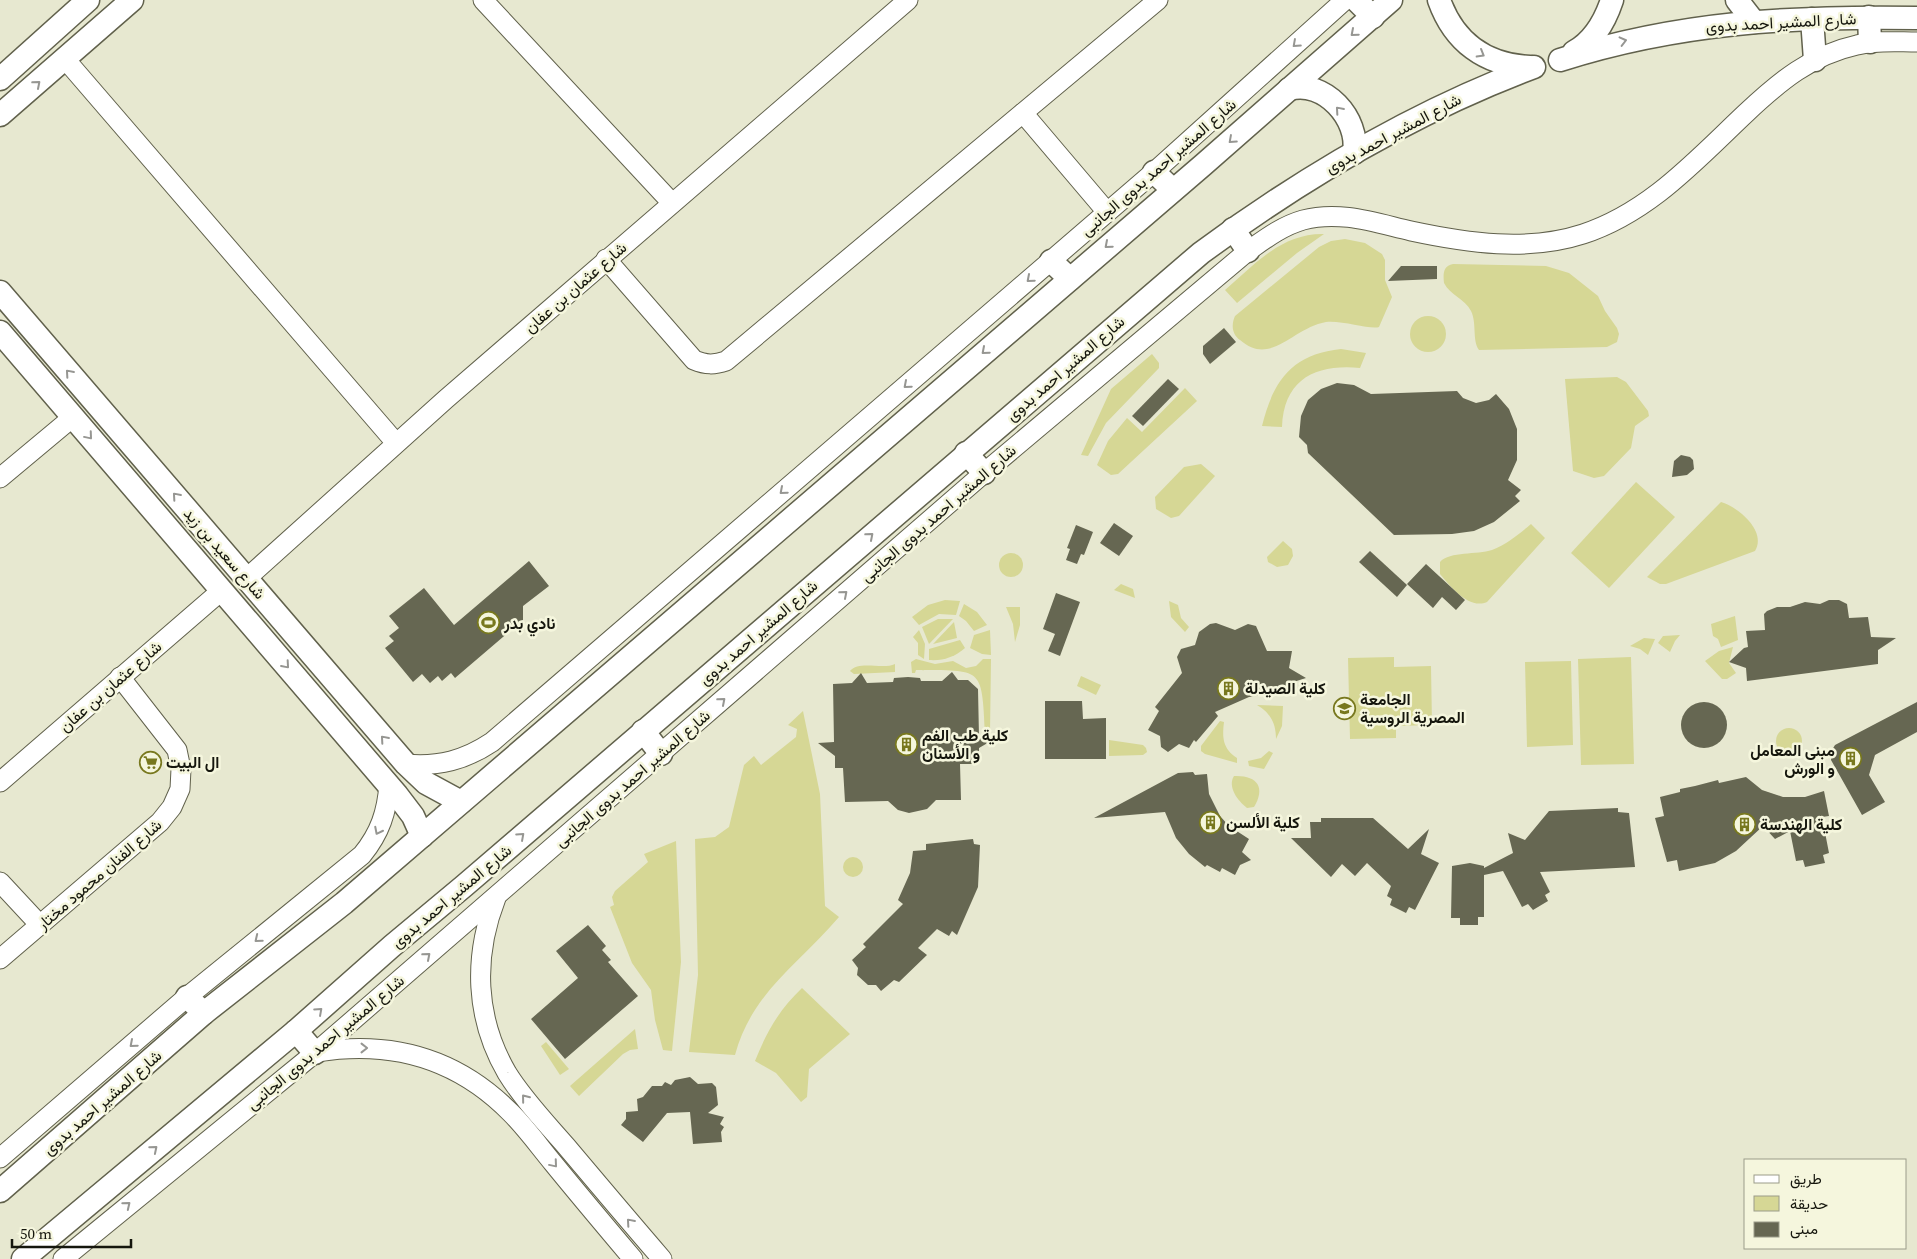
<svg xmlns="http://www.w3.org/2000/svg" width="1917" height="1259" font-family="'Source Serif 4',Vazirmatn,serif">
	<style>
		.green { fill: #d6d795 }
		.building { fill: #666752 }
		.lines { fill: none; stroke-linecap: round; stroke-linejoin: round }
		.minor-casing { stroke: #61614c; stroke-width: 21 }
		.tertiary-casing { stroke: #61614c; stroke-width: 25 }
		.minor { stroke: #fff; stroke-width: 19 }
		.tertiary { stroke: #fff; stroke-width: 22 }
		.oneway { stroke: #969692 }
		.labels { text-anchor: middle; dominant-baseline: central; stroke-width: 5; stroke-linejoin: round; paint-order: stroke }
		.street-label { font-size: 16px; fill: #15160d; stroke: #f5f6dd }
		.poi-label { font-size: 16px; font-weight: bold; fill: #15160d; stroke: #f5f6dd; text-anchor: start }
	</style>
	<rect width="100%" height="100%" fill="#e7e8d0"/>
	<g class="green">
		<path d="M 1324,234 L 1297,253 L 1237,303 L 1225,290 C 1255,264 1282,233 1324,234 Z"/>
		<path d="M 1345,239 L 1365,243 L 1382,254 L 1385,260 L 1385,280 L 1392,297 L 1379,327 C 1371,330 1342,320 1326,322 C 1292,328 1271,367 1240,340 C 1232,334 1231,325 1235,316 L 1319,247 L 1331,241 Z"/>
		<path d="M 1453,264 L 1546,266 L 1569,273 L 1598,296 L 1605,311 L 1617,328 L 1619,334 L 1617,342 L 1607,347 L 1479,350 C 1472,340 1477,323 1471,311 C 1465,299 1450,295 1444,283 C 1443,274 1443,266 1453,264 Z"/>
		<circle cx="1428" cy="334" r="18"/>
		<path d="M 1341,349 L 1366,353 L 1360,368 C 1317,364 1284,378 1282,427 L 1262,426 C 1273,381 1292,354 1341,349 Z"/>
		<polygon points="1152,354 1159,363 1159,368 1106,423 1088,456 1081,455 1111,389"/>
		<polygon points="1617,377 1626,382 1648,411 1649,416 1635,426 1631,448 1604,476 1594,478 1573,471 1565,379"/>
		<polygon points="1185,388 1197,401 1118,474 1111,475 1097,465 1108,441 1127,418 1142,432"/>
		<polygon points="1201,464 1215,476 1179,516 1171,518 1156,509 1155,497 1184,467"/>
		<polygon points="1636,482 1675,517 1609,588 1571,553"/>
		<path d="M 1721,502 C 1738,507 1767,531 1755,551 L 1666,584 L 1660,584 L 1647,577 Z"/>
		<path d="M 1531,524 L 1545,538 L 1487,602 C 1469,610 1450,586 1440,574 L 1440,562 C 1450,551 1477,555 1492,550 C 1507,544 1519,534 1531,524 Z"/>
		<polygon points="1283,541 1292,549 1293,556 1288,565 1277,567 1268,562 1267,557"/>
		<circle cx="1011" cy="565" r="12"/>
		<polygon points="1121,584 1133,589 1135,598 1114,590"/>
		<polygon points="945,600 960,601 956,615 939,614 919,625 912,617 928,605"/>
		<polygon points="1169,601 1178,605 1181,618 1189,627 1185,632 1171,617"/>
		<polygon points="964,604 977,612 987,625 974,631 966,621 959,616"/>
		<polygon points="1006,607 1020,607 1020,625 1015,642 1013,624"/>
		<polygon points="1735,616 1738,640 1721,647 1718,639 1713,636 1711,624"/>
		<polygon points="938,619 953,619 929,644 922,627"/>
		<polygon points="954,622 957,638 933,644"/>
		<polygon points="919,630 925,644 924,659 918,655 918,643 913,637"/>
		<polygon points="990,630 991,655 982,654 970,648 974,635"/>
		<polygon points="1680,635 1675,641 1670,652 1658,643 1663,636"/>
		<polygon points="1644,638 1655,639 1648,655 1640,649 1630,646"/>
		<path d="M 960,640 L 965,648 C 955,657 943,661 929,660 L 929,649 Z"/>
		<polygon points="1733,647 1729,663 1736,673 1727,679 1722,679 1705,661 1719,651"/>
		<polygon points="1394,657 1394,667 1431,666 1432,725 1396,726 1396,738 1350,739 1348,658"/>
		<polygon points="1631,657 1634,764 1581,765 1578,659"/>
		<path d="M 916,659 L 935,664 L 953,661 L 966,668 L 976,666 L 983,659 L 991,659 L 990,733 L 985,734 C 982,665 982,671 916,670 L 915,673 L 912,673 L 911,662 Z"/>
		<polygon points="1571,661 1573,745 1527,747 1525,662"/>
		<path d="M 895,664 L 895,672 L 854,674 L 850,671 C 859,660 883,670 895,664 Z"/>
		<polygon points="1081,676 1101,685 1096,695 1077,686"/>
		<path d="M 1257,705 L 1283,706 L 1282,726 L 1276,739 C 1276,724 1271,713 1257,705 Z"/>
		<path d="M 803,711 L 820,794 L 825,906 L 839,917 C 798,965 752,992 735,1055 L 689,1052 L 698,975 L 695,839 L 715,837 L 729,827 L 744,765 L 754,756 L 761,765 L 796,737 L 797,729 L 788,725 Z"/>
		<path d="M 1220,721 L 1224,722 C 1222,738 1223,749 1237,758 L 1237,763 L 1205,754 L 1201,751 L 1201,746 Z"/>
		<circle cx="1789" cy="741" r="13"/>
		<polygon points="1109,740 1143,745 1146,748 1147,752 1143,755 1109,756"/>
		<polygon points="1269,751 1273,753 1264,769 1249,766 1248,761 1261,758"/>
		<path d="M 1234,776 C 1257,775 1266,787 1254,807 L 1247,808 C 1238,801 1227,787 1234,776 Z"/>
		<polygon points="676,841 681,962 672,1051 663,1050 655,1020 651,990 632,963 610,907 614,905 612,897 615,891 648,862 644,854"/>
		<circle cx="853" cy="867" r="10"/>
		<path d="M 802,988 L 850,1034 L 809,1069 L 807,1097 L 801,1102 L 776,1073 L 755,1061 C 767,1031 779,1010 802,988 Z"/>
		<polygon points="635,1029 638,1049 630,1050 623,1054 579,1096 570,1086"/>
		<polygon points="546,1042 569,1069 560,1075 541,1046"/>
	</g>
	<g class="building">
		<polygon points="1401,266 1437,266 1437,279 1388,281"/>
		<polygon points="1224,328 1236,342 1210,364 1203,354 1203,346"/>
		<polygon points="1168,379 1179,389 1143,426 1132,416"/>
		<polygon points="1337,383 1354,385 1371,394 1457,391 1463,398 1476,403 1489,400 1496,394 1509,409 1517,429 1517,460 1508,480 1521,490 1515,496 1520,501 1494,522 1474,531 1452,534 1394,535 1308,453 1307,445 1299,437 1301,416 1308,400 1321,389"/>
		<polygon points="1681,455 1690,457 1693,460 1694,469 1687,475 1672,477 1674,461"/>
		<polygon points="1114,523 1133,536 1119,556 1100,543"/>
		<polygon points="1076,525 1093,532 1084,555 1081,554 1077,564 1066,560 1070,549 1067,548"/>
		<polygon points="1370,551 1407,585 1397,597 1359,562"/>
		<polygon points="529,561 549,586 523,606 523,620 455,678 451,673 442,681 438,676 430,683 422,674 413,682 385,648 394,641 389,636 399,628 389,616 424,588 454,625"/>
		<polygon points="1426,564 1465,600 1456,610 1442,597 1433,608 1407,584"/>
		<polygon points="1056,593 1080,602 1060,656 1048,651 1055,634 1043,629"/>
		<polygon points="1829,600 1839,600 1847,604 1849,618 1868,617 1871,637 1896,638 1878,650 1878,664 1747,681 1746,668 1729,662 1744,648 1748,647 1746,631 1765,630 1764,614 1767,611 1777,607 1790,607 1805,602 1820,604"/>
		<polygon points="1216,623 1235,630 1248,624 1256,626 1267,651 1292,651 1289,668 1306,678 1287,684 1285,696 1263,695 1249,697 1215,712 1218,716 1196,742 1194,740 1189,748 1179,744 1168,752 1161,747 1160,736 1148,730 1159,711 1155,707 1182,673 1177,657 1181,649 1195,645 1199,632 1210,624"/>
		<polygon points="952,672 958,680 968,680 978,689 979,737 991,741 979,748 979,764 960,764 961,800 936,800 927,809 909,813 898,810 888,801 845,802 843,768 835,768 835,756 818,743 834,742 833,684 852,683 861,673 867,683 893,682 894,678 908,677 920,678 921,681 942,681"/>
		<polygon points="1045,701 1082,701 1083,719 1106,718 1106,759 1045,759"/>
		<circle cx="1704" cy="725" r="23"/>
		<polygon points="1917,702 1917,732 1875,755 1869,775 1885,802 1862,815 1831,760 1832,750 1835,745"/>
		<polygon points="1193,772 1195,775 1207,774 1209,794 1220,816 1229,826 1249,839 1242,852 1251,860 1240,865 1235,875 1222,868 1220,872 1207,865 1205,867 1189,854 1176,838 1165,812 1094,818 1178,773"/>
		<polygon points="1746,777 1762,790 1783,797 1805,797 1824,791 1829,816 1822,817 1829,853 1823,855 1825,863 1805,867 1803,860 1796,861 1790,831 1775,839 1763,826 1736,851 1715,863 1679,871 1677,860 1667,862 1655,818 1664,816 1660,797 1680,792 1680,789 1695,786 1718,780 1719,783"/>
		<polygon points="1618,808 1618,812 1629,813 1635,867 1540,872 1550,892 1545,895 1548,901 1533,910 1528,904 1522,907 1503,871 1484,875 1484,917 1478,917 1478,925 1460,925 1460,918 1451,918 1452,866 1470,863 1484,866 1484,868 1513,853 1508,833 1525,840 1549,811"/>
		<polygon points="1321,818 1373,818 1408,849 1429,829 1421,854 1439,863 1415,910 1409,907 1406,913 1390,905 1392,899 1387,896 1391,886 1367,863 1355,876 1342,864 1331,877 1291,838 1311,838 1310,822 1321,822"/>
		<polygon points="973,839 974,844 980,845 978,887 957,935 952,931 949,936 937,929 918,948 927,955 899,982 894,980 881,991 876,985 868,985 857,975 858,968 852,960 866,947 863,944 903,904 898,900 910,873 913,851 926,850 926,844"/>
		<polygon points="588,925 606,946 602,950 611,960 608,962 638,996 565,1059 531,1019 578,978 556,951"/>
		<polygon points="690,1077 698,1084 712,1083 716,1087 718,1105 708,1113 724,1117 720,1124 724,1127 721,1132 722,1142 693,1144 690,1112 667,1113 643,1142 621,1125 626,1119 626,1112 638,1111 637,1099 643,1097 652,1086 662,1086 665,1082 671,1085 675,1080"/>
	</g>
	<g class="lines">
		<defs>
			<g id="minor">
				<polyline points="483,0 672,203"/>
				<polyline points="65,59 396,443"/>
				<polyline points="1023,113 1107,212"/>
				<path d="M 606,259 L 694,360 C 706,365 714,365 726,361 L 1158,0"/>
				<polyline points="0,478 73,417"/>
				<polyline points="247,578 446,399 908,0"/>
				<path d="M 406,764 C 439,767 465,760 492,742 L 1154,172 L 1345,0"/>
				<polyline points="0,782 221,591"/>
				<polyline points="0,882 40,925"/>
				<path d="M 496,898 C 473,957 475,1018 507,1073 C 523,1099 546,1123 566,1146 C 598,1184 630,1222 662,1259"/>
				<polyline points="0,959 160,822 172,807 180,789 181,769 177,750 120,677"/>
				<path d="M 317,1052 C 392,1040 457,1058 511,1113 C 526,1128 539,1146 553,1163 C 579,1195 606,1227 633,1259"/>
				<path d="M 0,1158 L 187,997 L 362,855 C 380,833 387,812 389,784"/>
				<path d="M 63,1259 L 315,1053 L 984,473 L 1248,251 C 1265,239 1282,226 1303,220 C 1340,210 1376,223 1411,231 C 1467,243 1528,252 1583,234 C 1650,212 1696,160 1746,113 C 1779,82 1811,55 1857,45 C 1876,40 1897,42 1917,42"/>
			</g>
			<g id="tertiary">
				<polyline points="1356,0 1373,17"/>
				<path d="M 1439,0 C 1454,42 1485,65 1530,67"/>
				<polyline points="1737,0 1754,22"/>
				<polyline points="1869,17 1870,42"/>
				<polyline points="1812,19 1815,60"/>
				<path d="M 1574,52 C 1594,41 1605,21 1612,0"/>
				<path d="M 1560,60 C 1679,22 1793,16 1917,18"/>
				<polyline points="0,79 88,0"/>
				<path d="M 1289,89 C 1324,79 1360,119 1354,153"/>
				<polyline points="0,115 132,0"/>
				<polyline points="1154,172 1173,190"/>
				<polyline points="1233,229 1248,251"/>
				<polyline points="1051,261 1070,279"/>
				<polyline points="0,292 406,764 426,783 461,802"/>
				<polyline points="0,332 397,795 413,816 422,836"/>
				<polyline points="966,453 984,473"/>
				<polyline points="643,731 661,754"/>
				<polyline points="187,997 204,1013"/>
				<polyline points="296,1031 315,1053"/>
				<polyline points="0,1191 204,1013 344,903 1203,165 1391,0"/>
				<path d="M 23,1259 L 296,1031 L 392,946 L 464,886 L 1201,253 C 1304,177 1414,112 1534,67"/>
			</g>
		</defs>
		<use href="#minor" class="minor-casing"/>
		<use href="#tertiary" class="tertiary-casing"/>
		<use href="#minor" class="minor"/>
		<use href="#tertiary" class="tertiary"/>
	</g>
	<defs><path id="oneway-chevron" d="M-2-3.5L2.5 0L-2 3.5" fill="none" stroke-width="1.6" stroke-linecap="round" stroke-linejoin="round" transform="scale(1.25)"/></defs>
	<g class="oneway">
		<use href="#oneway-chevron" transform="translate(1354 33) rotate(139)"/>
		<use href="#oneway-chevron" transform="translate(1623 41) rotate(-14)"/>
		<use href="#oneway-chevron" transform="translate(1296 44) rotate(138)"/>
		<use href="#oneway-chevron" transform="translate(1481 54) rotate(30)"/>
		<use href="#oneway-chevron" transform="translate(37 84) rotate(-41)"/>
		<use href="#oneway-chevron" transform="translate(1339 110) rotate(-131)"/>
		<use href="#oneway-chevron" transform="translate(1232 140) rotate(138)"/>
		<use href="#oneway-chevron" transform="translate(1108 245) rotate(139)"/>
		<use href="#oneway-chevron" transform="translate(1030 279) rotate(139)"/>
		<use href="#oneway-chevron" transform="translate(985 351) rotate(139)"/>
		<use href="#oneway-chevron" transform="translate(69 373) rotate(-131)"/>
		<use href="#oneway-chevron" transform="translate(907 385) rotate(139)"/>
		<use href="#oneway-chevron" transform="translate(89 436) rotate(50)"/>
		<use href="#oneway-chevron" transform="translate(783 491) rotate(139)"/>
		<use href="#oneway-chevron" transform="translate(176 496) rotate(-131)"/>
		<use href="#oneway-chevron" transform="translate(870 536) rotate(-41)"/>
		<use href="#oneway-chevron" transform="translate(844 594) rotate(-41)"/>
		<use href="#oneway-chevron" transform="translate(286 665) rotate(49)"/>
		<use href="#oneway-chevron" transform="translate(722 701) rotate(-41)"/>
		<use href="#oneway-chevron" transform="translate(384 739) rotate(-131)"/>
		<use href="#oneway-chevron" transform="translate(378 831) rotate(117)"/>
		<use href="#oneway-chevron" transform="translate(521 836) rotate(-42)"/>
		<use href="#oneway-chevron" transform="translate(258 939) rotate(141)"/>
		<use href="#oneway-chevron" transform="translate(427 956) rotate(-41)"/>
		<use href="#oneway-chevron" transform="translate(319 1011) rotate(-42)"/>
		<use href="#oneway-chevron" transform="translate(133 1044) rotate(139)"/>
		<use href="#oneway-chevron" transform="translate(364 1048)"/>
		<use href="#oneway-chevron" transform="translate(525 1098) rotate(-129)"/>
		<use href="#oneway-chevron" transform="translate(154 1149) rotate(-40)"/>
		<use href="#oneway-chevron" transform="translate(554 1164) rotate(50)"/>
		<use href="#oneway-chevron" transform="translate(127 1205) rotate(-39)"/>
		<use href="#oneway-chevron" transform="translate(630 1222) rotate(-131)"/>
	</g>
	<defs>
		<symbol id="stadium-ring" viewBox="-11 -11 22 22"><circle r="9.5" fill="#f5f6dd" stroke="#78781e" stroke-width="1.5"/><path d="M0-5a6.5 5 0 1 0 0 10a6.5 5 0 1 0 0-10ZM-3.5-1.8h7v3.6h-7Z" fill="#78781e"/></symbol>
		<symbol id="building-ring" viewBox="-11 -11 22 22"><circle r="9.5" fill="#f5f6dd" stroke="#78781e" stroke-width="1.5"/><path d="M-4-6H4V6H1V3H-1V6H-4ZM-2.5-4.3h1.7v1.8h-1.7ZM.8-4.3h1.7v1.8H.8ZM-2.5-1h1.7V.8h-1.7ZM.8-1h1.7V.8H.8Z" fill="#78781e"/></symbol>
		<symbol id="university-ring" viewBox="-11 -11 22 22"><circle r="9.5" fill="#f5f6dd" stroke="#78781e" stroke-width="1.5"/><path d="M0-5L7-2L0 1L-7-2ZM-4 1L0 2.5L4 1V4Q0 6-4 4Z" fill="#78781e"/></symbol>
		<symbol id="supermarket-ring" viewBox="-11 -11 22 22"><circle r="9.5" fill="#f5f6dd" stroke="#78781e" stroke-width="1.5"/><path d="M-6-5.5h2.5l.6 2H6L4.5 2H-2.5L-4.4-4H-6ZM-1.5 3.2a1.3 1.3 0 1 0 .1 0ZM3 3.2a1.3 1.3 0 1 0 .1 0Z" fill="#78781e"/></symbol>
	</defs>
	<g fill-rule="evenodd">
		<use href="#stadium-ring" x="476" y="610" width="25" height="25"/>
		<use href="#building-ring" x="1216" y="676" width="25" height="25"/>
		<use href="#university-ring" x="1332" y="696" width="25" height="25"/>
		<use href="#building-ring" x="894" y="732" width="25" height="25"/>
		<use href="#building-ring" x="1838" y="746" width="25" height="25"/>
		<use href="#supermarket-ring" x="138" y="750" width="25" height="25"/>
		<use href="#building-ring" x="1198" y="810" width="25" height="25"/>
		<use href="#building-ring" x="1732" y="812" width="25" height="25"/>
	</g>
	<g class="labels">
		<g class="street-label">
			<text transform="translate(1781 22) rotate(-3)">شارع المشير احمد بدوى</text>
			<text transform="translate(1393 133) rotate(-28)">شارع المشير احمد بدوى</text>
			<text transform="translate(1158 167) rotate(-41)">شارع المشير احمد بدوى الجانبى</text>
			<text transform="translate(575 287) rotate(-41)">شارع عثمان بن عفان</text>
			<text transform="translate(1065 368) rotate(-41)">شارع المشير احمد بدوى</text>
			<text transform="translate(938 513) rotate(-41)">شارع المشير احمد بدوى الجانبى</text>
			<text transform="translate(225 553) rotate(49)">شارع سعيد بن زيد</text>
			<text transform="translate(758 632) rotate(-41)">شارع المشير احمد بدوى</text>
			<text transform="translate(110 686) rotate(-41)">شارع عثمان بن عفان</text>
			<text transform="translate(632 778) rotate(-41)">شارع المشير احمد بدوى الجانبى</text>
			<text transform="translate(99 874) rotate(-41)">شارع الفنان محمود مختار</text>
			<text transform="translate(451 896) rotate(-40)">شارع المشير احمد بدوى</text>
			<text transform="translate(325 1042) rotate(-40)">شارع المشير احمد بدوى الجانبى</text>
			<text transform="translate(102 1102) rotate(-41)">شارع المشير احمد بدوى</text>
		</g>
		<g class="poi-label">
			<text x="504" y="623">نادي بدر</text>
			<text x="1245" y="688">كلية الصيدلة</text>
			<text x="1360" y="699">الجامعة<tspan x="1360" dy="18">المصرية الروسية</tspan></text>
			<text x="922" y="735">كلية طب الفم<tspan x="922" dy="18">و الأسنان</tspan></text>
			<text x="1835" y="750" text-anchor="end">مبنى المعامل<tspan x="1835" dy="18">و الورش</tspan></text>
			<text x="166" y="762">ال البيت</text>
			<text x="1226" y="822">كلية الألسن</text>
			<text x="1760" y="824">كلية الهندسة</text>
		</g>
	</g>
	<rect x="1744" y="1159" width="162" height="90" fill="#f5f6dd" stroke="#9b9c8a"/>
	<rect x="1754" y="1175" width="25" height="8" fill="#ffffff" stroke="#9b9c8a"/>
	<text x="1790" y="1184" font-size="15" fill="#15160d">طريق</text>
	<rect x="1754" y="1196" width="25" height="15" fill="#d6d795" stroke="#9b9c8a"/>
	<text x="1790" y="1209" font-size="15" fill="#15160d">حديقة</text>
	<rect x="1754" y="1222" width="25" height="15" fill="#666752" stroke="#9b9c8a"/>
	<text x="1790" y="1234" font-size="15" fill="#15160d">مبنى</text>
	<path d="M12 1239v8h119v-8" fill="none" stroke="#15160d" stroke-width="2.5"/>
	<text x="20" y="1239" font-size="15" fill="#15160d" stroke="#f5f6dd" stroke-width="4" paint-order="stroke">50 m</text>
</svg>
